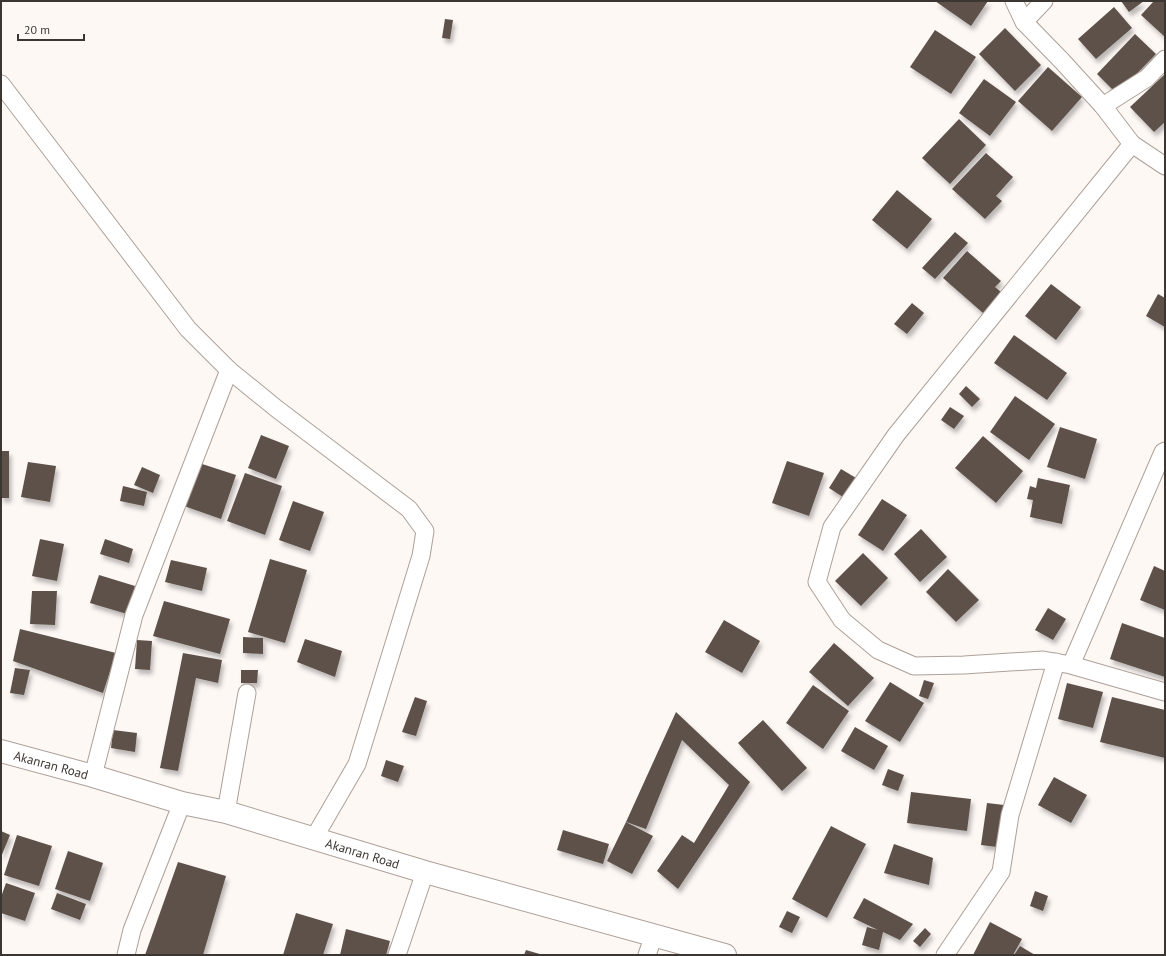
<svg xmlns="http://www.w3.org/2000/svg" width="1166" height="956" font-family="'PT Sans',sans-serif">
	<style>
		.building { fill: #5d514a; filter: url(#shadow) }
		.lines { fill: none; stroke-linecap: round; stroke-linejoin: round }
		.street-casing { stroke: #ada097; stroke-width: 19 }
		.secondary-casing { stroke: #ada097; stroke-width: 24 }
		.street { stroke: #fff; stroke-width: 17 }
		.secondary { stroke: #fff; stroke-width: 22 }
		.labels { text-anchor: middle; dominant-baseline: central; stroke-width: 4; stroke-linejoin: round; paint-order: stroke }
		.street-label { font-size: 13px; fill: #3c3632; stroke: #fef8f5 }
	</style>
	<defs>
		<filter id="shadow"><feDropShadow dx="2.5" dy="4.5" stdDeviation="2" flood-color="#0004"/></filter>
	</defs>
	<rect width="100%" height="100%" fill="#fef8f5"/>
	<g class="building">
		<polygon points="935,1 988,1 971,26"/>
		<polygon points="1121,1 1144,1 1129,12"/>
		<polygon points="1154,1 1165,1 1165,37 1141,15"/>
		<polygon points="1114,7 1132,28 1096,59 1078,39"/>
		<polygon points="445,19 453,20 450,39 442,38"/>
		<polygon points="1005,28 1041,65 1015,91 979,54"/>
		<polygon points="935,30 976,57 951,94 910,67"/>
		<polygon points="1135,34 1156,54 1117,94 1097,74"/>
		<polygon points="1048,67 1082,97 1052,131 1018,101"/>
		<polygon points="1165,74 1165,122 1154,132 1130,107"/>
		<polygon points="984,79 1016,102 990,136 959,113"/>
		<polygon points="959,119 986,145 950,184 922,158"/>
		<polygon points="986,153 1013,177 996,196 1002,201 985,219 952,189"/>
		<polygon points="897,190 932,219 907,249 872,220"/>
		<polygon points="955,232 968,243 935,279 922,268"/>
		<polygon points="967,251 1001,281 995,287 1001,292 983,313 943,278"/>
		<polygon points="1051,284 1081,307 1056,340 1025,316"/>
		<polygon points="1158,294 1165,298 1165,327 1146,316"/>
		<polygon points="912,303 924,313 907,334 894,324"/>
		<polygon points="1014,335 1067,373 1047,400 994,363"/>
		<polygon points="966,386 980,399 972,407 959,394"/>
		<polygon points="1015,396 1055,424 1029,460 990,432"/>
		<polygon points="950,407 964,416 954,429 941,420"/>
		<polygon points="1060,427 1097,439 1085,479 1047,467"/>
		<polygon points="261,435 289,446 276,479 248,468"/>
		<polygon points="983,436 1023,471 996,503 955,468"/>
		<rect x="1" y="451" width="8" height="47"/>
		<polygon points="787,461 824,473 809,516 772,503"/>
		<polygon points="28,462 56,466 50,502 21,497"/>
		<polygon points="199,463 236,475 221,519 184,506"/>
		<polygon points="142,467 160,475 153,493 134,485"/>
		<polygon points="841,469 856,478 843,497 829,488"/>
		<polygon points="245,473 282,486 265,535 227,521"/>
		<polygon points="1038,478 1070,485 1062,524 1030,517 1033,500 1027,499 1030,486 1036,488"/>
		<polygon points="123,486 147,492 144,506 120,501"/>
		<polygon points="882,499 907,515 883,551 858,535"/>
		<polygon points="293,501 324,512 310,551 279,540"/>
		<polygon points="921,529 947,557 920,582 894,554"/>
		<polygon points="40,539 64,544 57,581 32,576"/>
		<polygon points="105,539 133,549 129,563 100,554"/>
		<polygon points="863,553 888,578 861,606 835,581"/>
		<polygon points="270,559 307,570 285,643 248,632"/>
		<polygon points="171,560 207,568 202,591 165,582"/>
		<polygon points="1154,566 1165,571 1165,610 1140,600"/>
		<polygon points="948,569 979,600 956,622 926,592"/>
		<polygon points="99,575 135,586 127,614 90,603"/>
		<polygon points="32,591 57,591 55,625 30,624"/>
		<polygon points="164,601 230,619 220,654 153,636"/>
		<polygon points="1048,608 1066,619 1053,640 1035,630"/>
		<polygon points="724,620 760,641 742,673 705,652"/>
		<polygon points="1122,623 1165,638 1165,677 1110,659"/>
		<polygon points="20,629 116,653 103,693 13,661"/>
		<polygon points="243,637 263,638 263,654 243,653"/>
		<polygon points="305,639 342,651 335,677 297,662"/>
		<polygon points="137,640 152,641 150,670 135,669"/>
		<polygon points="834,643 874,678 848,706 809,672"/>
		<polygon points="183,653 222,660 218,683 196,678 178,771 160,768"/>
		<polygon points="15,668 30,670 24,695 10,693"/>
		<polygon points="241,670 258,670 257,683 241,683"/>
		<polygon points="924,680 934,683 928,699 919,696"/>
		<polygon points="890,682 924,703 900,742 865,721"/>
		<polygon points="1067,683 1103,692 1093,728 1058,719"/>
		<polygon points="813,685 849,711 823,749 786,723"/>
		<polygon points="415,697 427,701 416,736 402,732"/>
		<polygon points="1112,697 1165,710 1165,758 1100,742"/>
		<polygon points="676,712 750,782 678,889 657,871 682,835 694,843 729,785 682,740 646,829 626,822"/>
		<polygon points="763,720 807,768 782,791 738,743"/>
		<polygon points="855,727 888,746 874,770 841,751"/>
		<polygon points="113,730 137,733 135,752 111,748"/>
		<polygon points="386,760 404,766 398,782 381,776"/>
		<polygon points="888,769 904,775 898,791 882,785"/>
		<polygon points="1054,777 1087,795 1071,823 1038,805"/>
		<polygon points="911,792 971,799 967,831 907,823"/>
		<polygon points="987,803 1004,805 997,847 981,845"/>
		<polygon points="626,822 653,836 632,874 607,861"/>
		<polygon points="831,826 866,844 827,918 792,899"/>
		<polygon points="563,830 609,844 603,864 557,850"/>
		<polygon points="1,831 10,835 1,857"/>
		<polygon points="17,835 52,846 39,886 4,875"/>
		<polygon points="894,844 933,858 929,885 884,873"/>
		<polygon points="68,851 103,863 90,901 55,889"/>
		<polygon points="178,862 226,876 203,955 145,955"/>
		<polygon points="6,883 35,893 25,921 1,913 1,897"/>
		<polygon points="1035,891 1048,896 1043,911 1030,906"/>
		<polygon points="57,893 86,904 80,920 51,909"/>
		<polygon points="864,898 913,924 900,940 883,932 879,950 862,945 867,927 878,930 853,918"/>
		<polygon points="787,911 800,917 792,933 779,927"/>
		<polygon points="296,913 333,924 323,955 283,955"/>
		<polygon points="990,922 1022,939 1013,955 973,955"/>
		<polygon points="925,928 931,934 920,947 913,941"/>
		<polygon points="346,929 390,941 386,955 340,955"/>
		<polygon points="1020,946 1035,955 1014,955"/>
		<polygon points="526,950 543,955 524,955"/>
	</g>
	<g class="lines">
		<defs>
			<g id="street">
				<polyline points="1014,1 1024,22 1062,61 1103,106 1132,144 1165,166"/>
				<polyline points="1024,22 1044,1"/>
				<polyline points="1,84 188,329 229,370 277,409 409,509 425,531 421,556 357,764 314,838"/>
				<polyline points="1103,106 1147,78 1165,59"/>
				<polyline points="1132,144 896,435 832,527 817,582 842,620 878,650 914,666 964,665 1043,660 1071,665 1165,692"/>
				<polyline points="1071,665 1163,452 1165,451"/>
				<polyline points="93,776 134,615 229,370"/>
				<polyline points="226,812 247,693"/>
				<polyline points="126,955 132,930 182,803"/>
				<polyline points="397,955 425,872"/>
				<polyline points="647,955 654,935"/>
				<polyline points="945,955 1001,872 1010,815 1056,662"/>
			</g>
			<g id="secondary">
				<path id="s1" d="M 1,751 L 93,776 L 182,803 L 226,812 L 425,872 L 725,955"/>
			</g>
		</defs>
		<use href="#street" class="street-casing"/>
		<use href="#secondary" class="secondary-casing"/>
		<use href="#street" class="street"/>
		<use href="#secondary" class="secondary"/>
	</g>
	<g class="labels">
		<g class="street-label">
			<text stroke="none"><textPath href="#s1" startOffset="52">Akanran Road</textPath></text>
			<text stroke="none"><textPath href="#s1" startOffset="376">Akanran Road</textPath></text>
		</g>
	</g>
	<rect width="1166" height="956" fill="none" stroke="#3c3632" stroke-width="4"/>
	<path d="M18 34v6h66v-6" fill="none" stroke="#3c3632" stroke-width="2"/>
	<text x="24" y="34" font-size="12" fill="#3c3632" stroke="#fef8f5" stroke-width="3" paint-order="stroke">20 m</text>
</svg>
